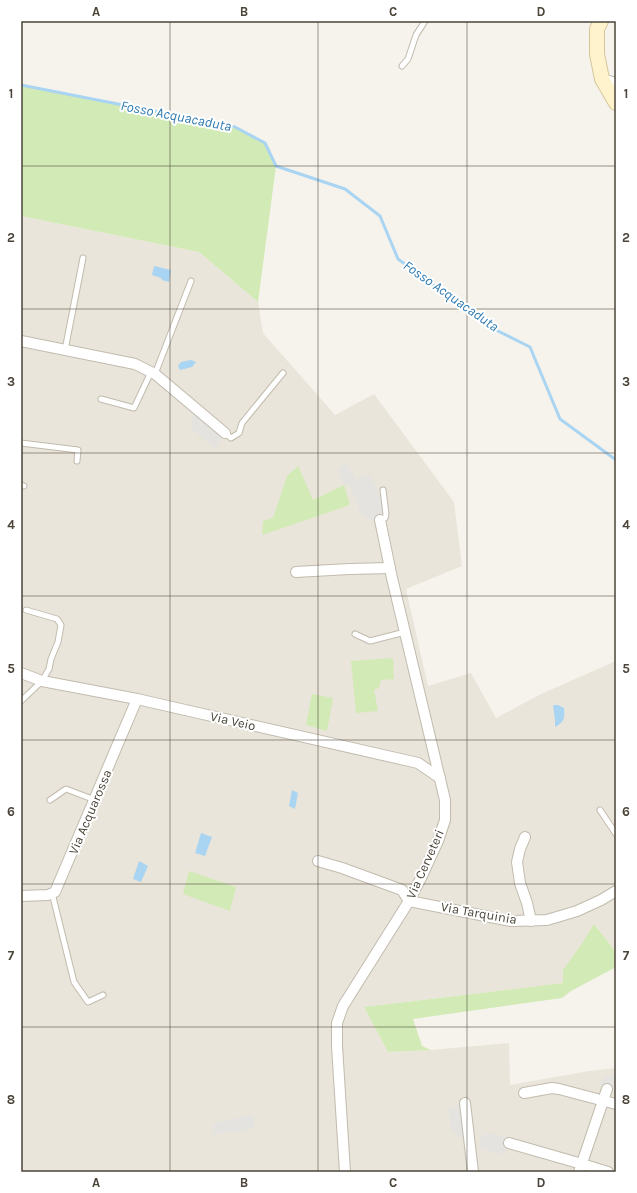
<svg xmlns="http://www.w3.org/2000/svg" width="637" height="1193" font-family="Karla,sans-serif">
	<style>
		.residential { fill: #eae5da }
		.green { fill: #d2eab5 }
		.parking { fill: #e5e3e0 }
		.water { fill: #a9d4f2 }
		.lines { fill: none; stroke-linecap: round; stroke-linejoin: round }
		.stream { stroke: #a9d4f2; stroke-width: 3 }
		.lane-casing { stroke: #c2bbae; stroke-width: 7 }
		.street-casing { stroke: #c2bbae; stroke-width: 12 }
		.secondary-casing { stroke: #d6c79b; stroke-width: 16 }
		.lane { stroke: #fff; stroke-width: 5 }
		.street { stroke: #fff; stroke-width: 10 }
		.secondary { stroke: #fff3cd; stroke-width: 14 }
		.grid { fill: none; stroke: #4b4439; stroke-width: 1; stroke-opacity: 0.55 }
		.labels { text-anchor: middle; dominant-baseline: central; stroke-width: 4; stroke-linejoin: round; paint-order: stroke }
		.street-label { font-size: 13px; fill: #4b4439; stroke: #fff }
		.water-label { font-size: 14px; font-style: italic; fill: #2e7ab2; stroke: #fff }
		.neatline { fill: none; stroke: #4b4439; stroke-width: 1.5 }
		.grid-label { font-size: 13px; text-anchor: middle; font-weight: bold; fill: #4b4439 }
	</style>
	<rect width="100%" height="100%" fill="#f6f3ec"/>
	<polygon class="residential" points="21,216 199,252 258,302 263,333 335,415 374,394 454,502 462,566 406,589 428,686 471,673 496,718 541,694 616,661 616,952 594,924 564,983 364,1007 388,1052 431,1050 509,1043 510,1085 589,1071 616,1068 616,1172 21,1172"/>
	<g class="green">
		<polygon points="21,85 235,127 265,143 276,166 258,302 199,252 21,216"/>
		<polygon points="298,466 313,500 344,485 350,505 262,535 263,521 273,518 287,476"/>
		<polygon points="393,658 394,679 381,680 379,688 374,690 378,711 356,713 351,661"/>
		<polygon points="312,694 333,698 327,731 306,725"/>
		<polygon points="189,871 236,887 230,911 183,894"/>
		<polygon points="594,924 616,952 616,967 571,991 562,998 413,1019 422,1046 431,1050 388,1052 364,1007 563,983 563,970 583,942"/>
	</g>
	<g class="parking">
		<polygon points="194,407 225,433 215,449 190,427"/>
		<polygon points="347,462 356,480 369,474 381,497 385,518 374,522 361,514 349,484 344,485 337,468"/>
		<polygon points="616,1072 616,1098 614,1097 614,1091 599,1085 601,1080"/>
		<polygon points="465,1103 469,1139 462,1139 451,1130 448,1108"/>
		<polygon points="253,1115 255,1128 239,1132 213,1134 213,1123"/>
		<polygon points="487,1133 510,1137 505,1155 480,1148 480,1138"/>
	</g>
	<g class="water">
		<polygon points="154,266 171,270 169,282 162,280 161,278 152,275"/>
		<polygon points="191,360 196,362 192,367 180,370 178,366 181,362"/>
		<path d="M 553,705 L 558,705 L 564,708 C 565,719 564,722 555,727 L 555,720 Z"/>
		<polygon points="292,790 298,793 295,809 289,806"/>
		<polygon points="201,833 212,837 205,856 195,853"/>
		<polygon points="139,861 148,866 141,882 133,879"/>
	</g>
	<g class="lines">
		<polyline class="stream" points="21,85 235,127 265,143 276,166 345,189 380,216 398,259 492,328 530,347 560,419 616,460"/>
		<defs>
			<g id="lane">
				<polyline points="402,66 408,59 416,35 425,21"/>
				<polyline points="65,350 83,258"/>
				<polyline points="155,374 191,281"/>
				<polyline points="101,399 134,408 151,372"/>
				<polyline points="225,433 231,438 239,433 242,423 283,373"/>
				<polyline points="21,443 78,450 77,461"/>
				<polyline points="21,485 24,486"/>
				<polyline points="380,520 385,518 386,514 383,490"/>
				<polyline points="355,634 370,641 405,632"/>
				<polyline points="21,701 42,681 49,669 51,659 58,642 61,625 57,619 26,610"/>
				<polyline points="50,800 66,789 95,800"/>
				<polyline points="600,810 616,834"/>
				<polyline points="52,893 74,982 88,1002 103,995"/>
			</g>
			<g id="street">
				<polyline points="602,79 616,83"/>
				<polyline points="21,341 135,364 155,374 225,433"/>
				<polyline points="296,572 349,569 390,568"/>
				<polyline points="21,673 42,681 137,699 418,763 440,778"/>
				<polyline points="525,837 520,849 517,862 520,883 527,903 531,921"/>
				<polyline points="318,861 342,868 402,890 409,901 511,921 547,920 577,911 601,900 616,891"/>
				<polyline points="21,896 48,895 55,892 137,699"/>
				<polyline points="524,1093 552,1088 559,1089 616,1104"/>
				<polyline points="465,1103 473,1172"/>
				<polyline points="509,1143 582,1164 608,1172"/>
				<polyline points="345,1172 337,1046 337,1023 343,1006 409,901 421,878 438,841 445,820 445,800 392,578 380,520"/>
				<polyline points="579,1172 607,1089"/>
			</g>
			<polyline id="secondary" points="601,21 597,29 597,54 602,79 616,103"/>
		</defs>
		<use href="#lane" class="lane-casing"/>
		<use href="#street" class="street-casing"/>
		<use href="#secondary" class="secondary-casing"/>
		<use href="#lane" class="lane"/>
		<use href="#street" class="street"/>
		<use href="#secondary" class="secondary"/>
	</g>
	<path class="grid" d="M 170,21 L 170,1172M 318,21 L 318,1172M 467,21 L 467,1172M 21,166 L 616,166M 21,309 L 616,309M 21,453 L 616,453M 21,596 L 616,596M 21,740 L 616,740M 21,884 L 616,884M 21,1027 L 616,1027"/>
	<g class="labels">
		<g class="street-label">
			<text transform="translate(233 721) rotate(13)">Via Veio</text>
			<text transform="translate(90 812) rotate(-67)">Via Acquarossa</text>
			<text transform="translate(425 864) rotate(-66)">Via Cerveteri</text>
			<text transform="translate(479 913) rotate(10)">Via Tarquinia</text>
		</g>
		<g class="water-label">
			<text transform="translate(176 116) rotate(11)">Fosso Acquacaduta</text>
			<text transform="translate(451 296) rotate(35)">Fosso Acquacaduta</text>
		</g>
	</g>
	<rect width="637" height="1193" fill="none" stroke="#ffffff" stroke-width="44"/>
	<rect x="22" y="22" width="593" height="1149" class="neatline"/>
	<g class="grid-label">
		<text x="96" y="16">A</text>
		<text x="244" y="16">B</text>
		<text x="393" y="16">C</text>
		<text x="541" y="16">D</text>
		<text x="11" y="98">1</text>
		<text x="626" y="98">1</text>
		<text x="11" y="242">2</text>
		<text x="626" y="242">2</text>
		<text x="11" y="386">3</text>
		<text x="626" y="386">3</text>
		<text x="11" y="529">4</text>
		<text x="626" y="529">4</text>
		<text x="11" y="673">5</text>
		<text x="626" y="673">5</text>
		<text x="11" y="816">6</text>
		<text x="626" y="816">6</text>
		<text x="11" y="960">7</text>
		<text x="626" y="960">7</text>
		<text x="11" y="1104">8</text>
		<text x="626" y="1104">8</text>
		<text x="96" y="1187">A</text>
		<text x="244" y="1187">B</text>
		<text x="393" y="1187">C</text>
		<text x="541" y="1187">D</text>
	</g>
</svg>
